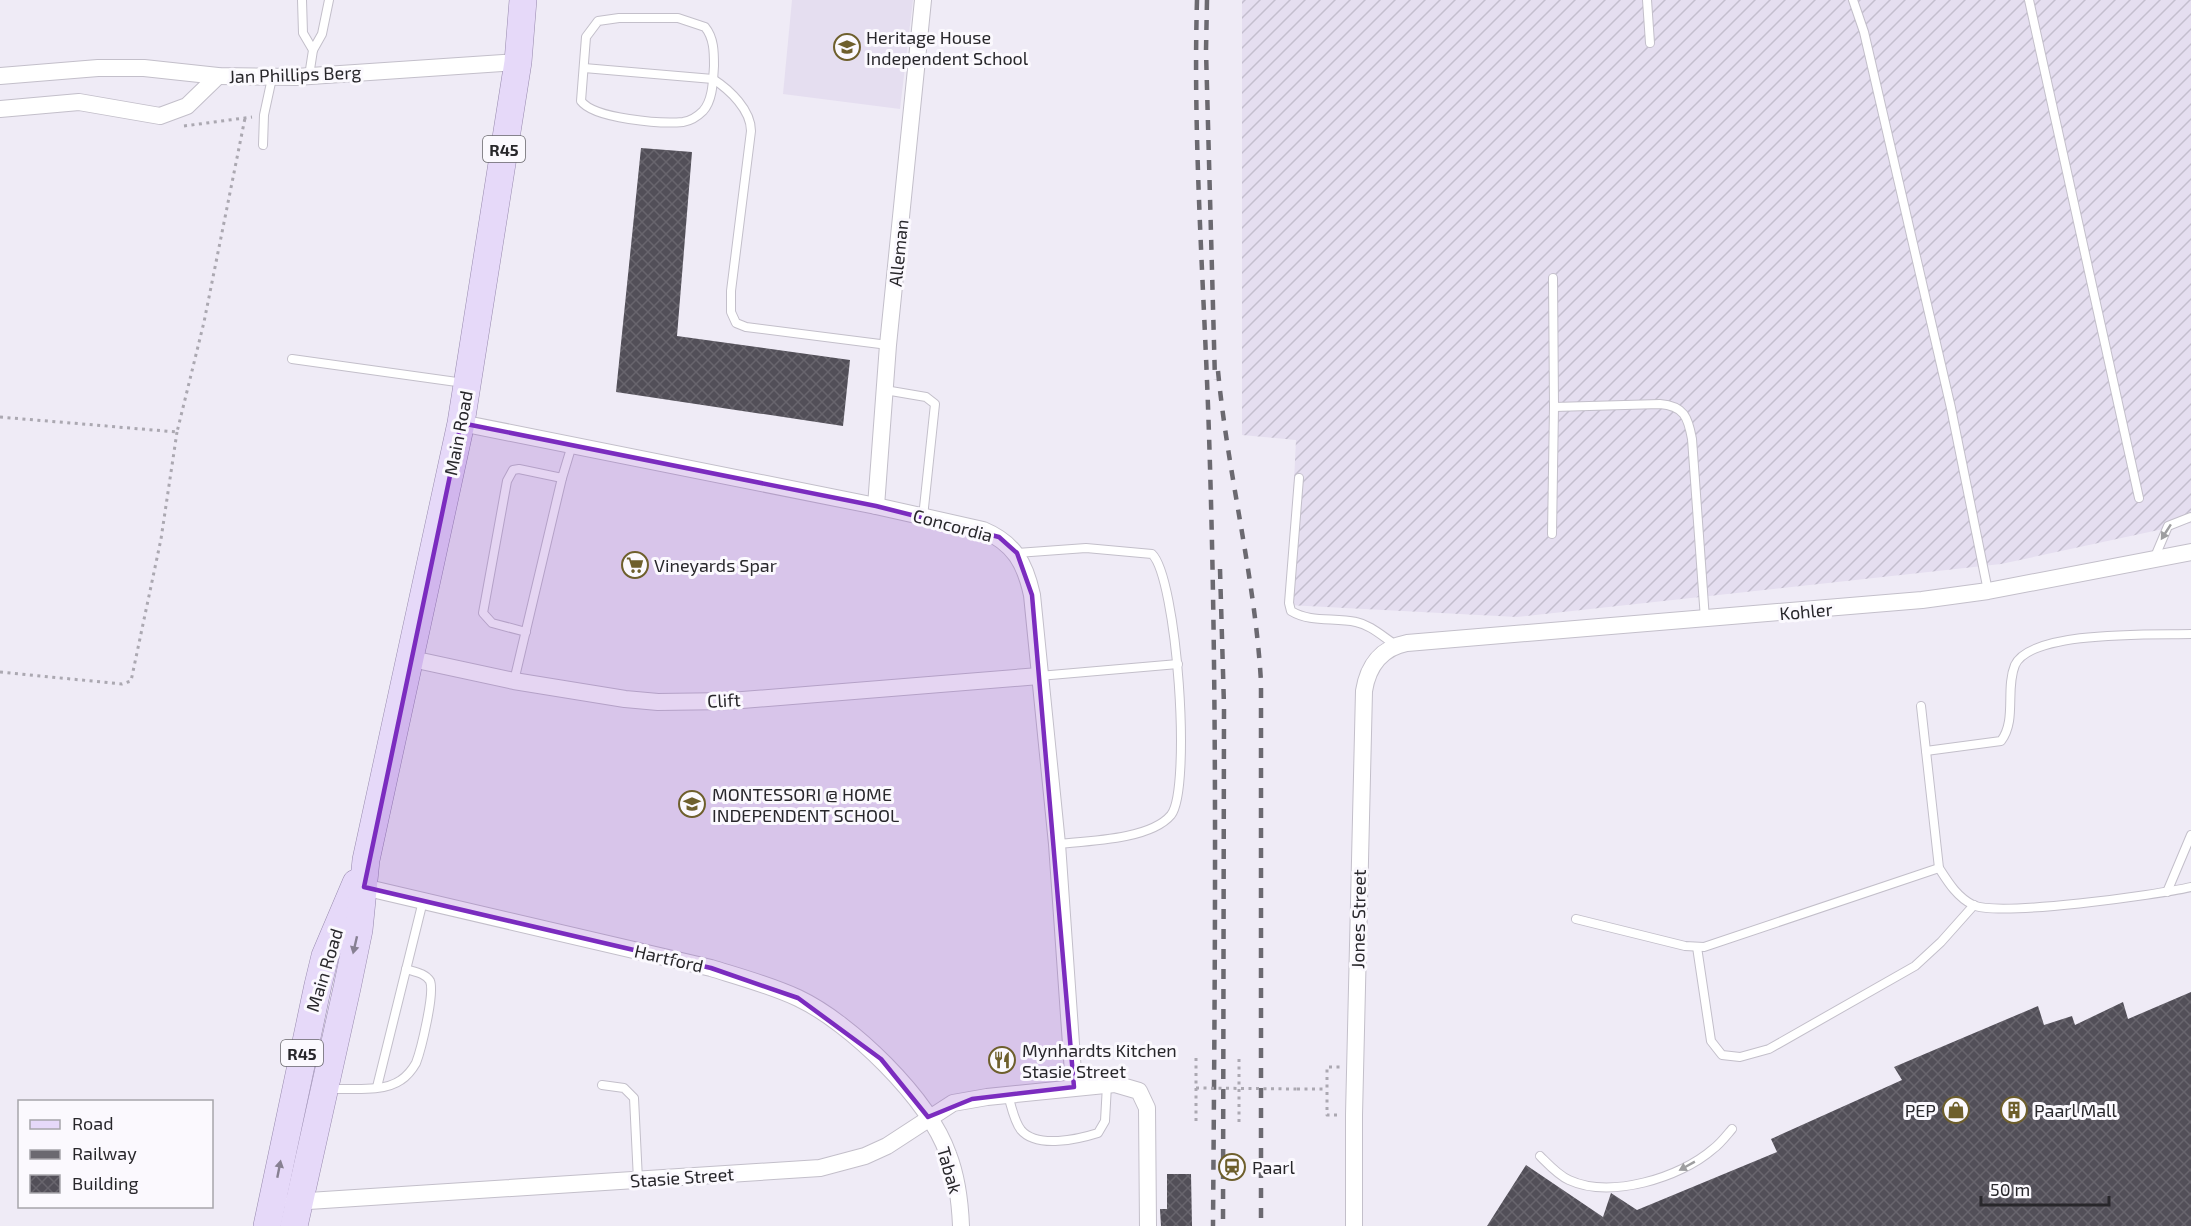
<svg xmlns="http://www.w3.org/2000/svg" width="2191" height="1226" font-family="'Exo 2',sans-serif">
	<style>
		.built { fill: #e5def0 }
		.industrial { fill: url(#industrial-furrows) }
		.building { fill: url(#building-cross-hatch) }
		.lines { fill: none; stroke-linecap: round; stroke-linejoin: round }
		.lane-casing { stroke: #c3bfca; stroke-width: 10 }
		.street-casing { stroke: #c3bfca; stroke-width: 18 }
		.primary-casing { stroke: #988aae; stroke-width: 28 }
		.path { stroke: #aba8b1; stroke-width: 3; stroke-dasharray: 3 4.5; stroke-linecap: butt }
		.lane { stroke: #fff; stroke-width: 8 }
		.street { stroke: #fff; stroke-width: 16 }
		.primary { stroke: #e6d9f9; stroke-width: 27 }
		.rail { stroke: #6b6970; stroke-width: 4.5; stroke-dasharray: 10 10; stroke-linecap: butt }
		.path-bridge { stroke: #aba8b1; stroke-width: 3; stroke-dasharray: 3 4.5; stroke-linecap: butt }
		.oneway { fill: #9e9ea0 }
		.oneway2 { fill: #878092 }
		.marked { fill: #7b2cbf; fill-opacity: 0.2; stroke: #7b2cbf; stroke-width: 4.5; stroke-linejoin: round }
		.labels { text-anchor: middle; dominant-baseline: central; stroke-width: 6; stroke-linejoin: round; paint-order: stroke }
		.shield { fill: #fbf9fe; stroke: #67666a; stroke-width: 1.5 }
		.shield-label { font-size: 16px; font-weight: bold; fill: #28272b }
		.poi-label { font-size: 18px; fill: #28272b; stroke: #fbf9fe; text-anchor: start }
		.street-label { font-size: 18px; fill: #28272b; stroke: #fbf9fe }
	</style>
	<defs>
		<pattern id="industrial-furrows" width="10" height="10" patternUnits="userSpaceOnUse" patternTransform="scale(1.5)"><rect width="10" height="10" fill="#e5def0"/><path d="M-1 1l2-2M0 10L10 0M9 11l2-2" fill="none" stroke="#c4bece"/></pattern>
		<pattern id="building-cross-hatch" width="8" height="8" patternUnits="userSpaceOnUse" patternTransform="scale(1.5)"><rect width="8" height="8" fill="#524f58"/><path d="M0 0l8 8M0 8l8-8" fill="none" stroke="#68656d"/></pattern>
	</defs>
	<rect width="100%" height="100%" fill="#efebf6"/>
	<polygon class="built" points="792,0 913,0 900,109 783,94"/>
	<polygon class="industrial" points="1242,0 2191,0 2191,523 2001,564 1517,617 1288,605 1296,440 1242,435"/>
	<g class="building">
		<polygon points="641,148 692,152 677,336 850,360 843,426 616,392"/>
		<polygon points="2191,992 2191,1226 1487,1226 1526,1165 1603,1217 1611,1193 1637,1210 1777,1152 1771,1139 1902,1080 1894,1067 2038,1006 2044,1025 2072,1016 2075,1025 2123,1002 2128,1019"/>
		<polygon points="1167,1174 1191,1174 1192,1226 1161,1226 1160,1209 1167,1209"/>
	</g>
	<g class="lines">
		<defs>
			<g id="lane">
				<polyline points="302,0 303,33 313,50 309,76"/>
				<polyline points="1647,0 1650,43"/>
				<polyline points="1853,0 1864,32 1951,408 1988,591"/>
				<polyline points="2029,0 2139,498"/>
				<path d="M 619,18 L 678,18 L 705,27 C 714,38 714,52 714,66 C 713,80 713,100 703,111 C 698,116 690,121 683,122 C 662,124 594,119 581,101 L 586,37 L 598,21 Z"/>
				<polyline points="313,50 322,34 329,0"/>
				<path d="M 584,68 L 713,79 C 730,90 751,110 751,131 L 731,291 L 731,312 L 736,323 L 746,327 L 888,345"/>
				<polyline points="263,145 264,115 272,78"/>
				<path d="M 1553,278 L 1554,407 L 1660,404 C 1684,406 1688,417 1692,439 L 1705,619"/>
				<polyline points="292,359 464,383"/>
				<polyline points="885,390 926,397 935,404 923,517"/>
				<path d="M 1299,478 L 1289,603 L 1291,611 C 1311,623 1334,617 1356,622 C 1371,625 1383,637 1396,645"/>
				<polyline points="1552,534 1554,407"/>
				<path d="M 1017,553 L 1086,548 L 1152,554 C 1177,578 1192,788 1171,815 C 1150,840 1087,841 1057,844"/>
				<polyline points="2154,559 2168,526 2191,517"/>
				<polyline points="526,632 492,623 483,613 507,481 513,470 519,469 562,478 572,445"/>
				<polyline points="1039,676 1178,664"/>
				<polyline points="514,681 562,478"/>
				<path d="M 1921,706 L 1939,868 C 1948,882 1957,897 1973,905 C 1999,917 2157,895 2191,887"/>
				<path d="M 1926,751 L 2001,741 C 2017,720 2005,689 2015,665 C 2031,630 2154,635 2191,634"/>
				<polyline points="2167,892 2191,835"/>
				<polyline points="1576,919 1685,946 1704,947 1939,868"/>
				<polyline points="1697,947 1711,1041 1722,1055 1740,1057 1769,1049 1915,966 1941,942 1974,905"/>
				<polyline points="602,1085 624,1088 634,1098 638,1180"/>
				<polyline points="377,1087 423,901"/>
				<path d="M 327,1089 C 349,1088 383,1093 401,1080 C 407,1076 412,1070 416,1063 C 421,1050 435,993 430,981 C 425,973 415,972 406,969"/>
				<path d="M 1008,1095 C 1011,1105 1014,1121 1021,1130 C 1037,1149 1079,1139 1098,1133 L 1105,1121 L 1107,1085"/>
				<path d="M 1540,1156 C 1549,1165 1558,1175 1569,1180 C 1610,1199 1680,1178 1713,1149 C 1720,1144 1726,1136 1732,1129"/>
			</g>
			<g id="street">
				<polyline points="0,76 98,68 144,68 218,76 296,77 518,62"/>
				<polyline points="0,109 79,102 160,116 187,106 218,76"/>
				<path d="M 461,423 L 876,506 L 983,530 C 1014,543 1025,563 1032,595 L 1057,844 L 1074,1087"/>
				<polyline points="876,506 888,345 923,0"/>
				<polyline points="412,659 514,681 625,699 658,702 730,701 1039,676"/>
				<path d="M 355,885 L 711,968 C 740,977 770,985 798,998 C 851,1023 928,1098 948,1154 C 957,1177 960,1201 961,1226"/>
				<polyline points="293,1202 820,1168 865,1156 887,1146 953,1103 987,1097 1115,1084 1139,1091 1147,1108 1148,1226"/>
				<path d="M 1354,1226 L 1354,1115 L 1364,691 C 1368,666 1381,648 1407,643 L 1922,600 L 1988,591 L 2191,552"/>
			</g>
			<g id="primary">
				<polyline points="267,1226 318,985 325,956 356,883"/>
				<polyline points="294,1226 347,988 359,930 366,860 461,423 518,62 523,0"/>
			</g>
		</defs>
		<use href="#lane" class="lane-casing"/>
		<use href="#street" class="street-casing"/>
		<use href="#primary" class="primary-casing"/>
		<g class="path">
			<polyline points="184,126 252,117"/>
			<polyline points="0,417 177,432 204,322 245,118"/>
			<polyline points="0,672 122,684 131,681 161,539 177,432"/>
			<polyline points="1297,1089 1327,1089"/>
			<polyline points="1337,1115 1327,1115 1327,1067 1341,1067"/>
			<polyline points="1196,1121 1196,1056"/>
			<polyline points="1239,1122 1239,1056"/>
		</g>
		<use href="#lane" class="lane"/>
		<use href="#street" class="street"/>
		<use href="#primary" class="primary"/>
		<g class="rail">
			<path d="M 1197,0 C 1193,135 1203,271 1208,406 C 1218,679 1215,953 1213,1226"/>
			<polyline points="1207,0 1206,51 1215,380"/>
			<path d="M 1218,371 C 1228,476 1255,577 1261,682 L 1261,1226"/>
			<polyline points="1220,569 1224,706 1223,1226"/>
		</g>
		<polyline class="path-bridge" points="1196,1088 1297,1089"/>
	</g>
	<defs><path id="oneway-solid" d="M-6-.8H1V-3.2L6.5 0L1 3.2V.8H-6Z" transform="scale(1.5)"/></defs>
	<g class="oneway">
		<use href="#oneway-solid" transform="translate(2166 532) rotate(123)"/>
		<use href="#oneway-solid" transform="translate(1687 1166) rotate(151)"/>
	</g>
	<g class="oneway2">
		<use href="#oneway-solid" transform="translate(355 945) rotate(103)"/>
		<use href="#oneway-solid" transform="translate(279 1169) rotate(-79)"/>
	</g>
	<path class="marked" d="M 461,423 L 876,506 L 999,537 L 1017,553 L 1032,595 L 1074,1087 L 972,1099 L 928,1117 L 881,1059 L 798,998 L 711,968 L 364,887 Z"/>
	<defs>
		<symbol id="school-ring" viewBox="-11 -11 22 22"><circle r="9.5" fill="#fbf9fe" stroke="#6e5f2c" stroke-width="1.5"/><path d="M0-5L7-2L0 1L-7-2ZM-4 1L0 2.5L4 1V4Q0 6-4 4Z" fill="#6e5f2c"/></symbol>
		<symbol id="supermarket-ring" viewBox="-11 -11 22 22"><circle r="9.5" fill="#fbf9fe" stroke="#6e5f2c" stroke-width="1.5"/><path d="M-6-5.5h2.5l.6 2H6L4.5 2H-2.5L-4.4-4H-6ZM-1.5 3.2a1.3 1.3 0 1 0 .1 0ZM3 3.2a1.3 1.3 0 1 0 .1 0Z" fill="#6e5f2c"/></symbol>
		<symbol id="restaurant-ring" viewBox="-11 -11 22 22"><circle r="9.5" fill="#fbf9fe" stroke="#6e5f2c" stroke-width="1.5"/><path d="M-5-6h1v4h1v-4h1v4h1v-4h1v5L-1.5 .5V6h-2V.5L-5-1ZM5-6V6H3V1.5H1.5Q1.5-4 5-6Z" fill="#6e5f2c"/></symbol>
		<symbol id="shop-ring" viewBox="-11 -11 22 22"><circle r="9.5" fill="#fbf9fe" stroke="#6e5f2c" stroke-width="1.5"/><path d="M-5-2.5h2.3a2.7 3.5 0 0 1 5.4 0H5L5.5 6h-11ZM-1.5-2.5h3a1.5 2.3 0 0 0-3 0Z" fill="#6e5f2c"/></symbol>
		<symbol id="building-ring" viewBox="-11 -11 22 22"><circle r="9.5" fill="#fbf9fe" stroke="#6e5f2c" stroke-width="1.5"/><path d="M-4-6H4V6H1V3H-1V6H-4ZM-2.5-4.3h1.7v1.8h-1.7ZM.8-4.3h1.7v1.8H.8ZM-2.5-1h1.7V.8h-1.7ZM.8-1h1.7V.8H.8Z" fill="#6e5f2c"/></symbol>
		<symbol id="station-ring" viewBox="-11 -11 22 22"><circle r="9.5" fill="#fbf9fe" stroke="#6e5f2c" stroke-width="1.5"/><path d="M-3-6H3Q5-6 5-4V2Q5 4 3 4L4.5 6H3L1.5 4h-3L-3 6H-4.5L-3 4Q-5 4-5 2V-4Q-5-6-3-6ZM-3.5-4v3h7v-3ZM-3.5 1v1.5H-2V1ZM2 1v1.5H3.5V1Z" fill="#6e5f2c"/></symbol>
	</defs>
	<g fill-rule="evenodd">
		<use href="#school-ring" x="832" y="32" width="30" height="30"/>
		<use href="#supermarket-ring" x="620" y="550" width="30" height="30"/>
		<use href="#school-ring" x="677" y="789" width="30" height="30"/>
		<use href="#restaurant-ring" x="987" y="1045" width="30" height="30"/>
		<use href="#shop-ring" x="1941" y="1095" width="30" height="30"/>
		<use href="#building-ring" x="1999" y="1095" width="30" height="30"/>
		<use href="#station-ring" x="1217" y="1152" width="30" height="30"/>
	</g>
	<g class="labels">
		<g class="shield">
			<rect x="483" y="136" width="42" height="26" rx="4.5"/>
			<rect x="281" y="1040" width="42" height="26" rx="4.5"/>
		</g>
		<g class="shield-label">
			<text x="504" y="149">R45</text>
			<text x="302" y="1053">R45</text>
		</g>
		<g class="poi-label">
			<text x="866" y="37">Heritage House<tspan x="866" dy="21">Independent School</tspan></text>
			<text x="654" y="565">Vineyards Spar</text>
			<text x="712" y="794">MONTESSORI @ HOME<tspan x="712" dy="21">INDEPENDENT SCHOOL</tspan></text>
			<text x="1022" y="1050">Mynhardts Kitchen<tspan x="1022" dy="21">Stasie Street</tspan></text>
			<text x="1936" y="1110" text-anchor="end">PEP</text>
			<text x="2034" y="1110">Paarl Mall</text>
			<text x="1252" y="1167">Paarl</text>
		</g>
		<g class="street-label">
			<text transform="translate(295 74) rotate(-2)">Jan Phillips Berg</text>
			<text transform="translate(898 253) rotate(-84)">Alleman</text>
			<text transform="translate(458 433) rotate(-79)">Main Road</text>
			<text transform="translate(953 525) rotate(15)">Concordia</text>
			<text transform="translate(1806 611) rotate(-5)">Kohler</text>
			<text transform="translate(724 700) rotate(-3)">Clift</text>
			<text transform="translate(1358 919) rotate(-89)">Jones Street</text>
			<text transform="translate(669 958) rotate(13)">Hartford</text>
			<text transform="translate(324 970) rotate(-73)">Main Road</text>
			<text transform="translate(950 1170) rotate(74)">Tabak</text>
			<text transform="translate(682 1177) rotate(-4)">Stasie Street</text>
		</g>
	</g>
	<rect x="18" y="1100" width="195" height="108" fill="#fbf9fe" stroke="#a7a5aa" stroke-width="1.5"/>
	<rect x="30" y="1120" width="30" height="9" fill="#e6d9f9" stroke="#a7a5aa" stroke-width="1.5"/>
	<text x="72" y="1130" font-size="18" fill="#28272b">Road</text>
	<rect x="30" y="1150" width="30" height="9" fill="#6b6970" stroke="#a7a5aa" stroke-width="1.5"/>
	<text x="72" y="1160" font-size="18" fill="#28272b">Railway</text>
	<rect x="30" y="1175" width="30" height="18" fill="url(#building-cross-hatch)" stroke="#a7a5aa" stroke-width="1.5"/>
	<text x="72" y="1190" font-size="18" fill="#28272b">Building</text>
	<path d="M1981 1196v9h128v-9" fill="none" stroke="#28272b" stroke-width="3"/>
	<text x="1990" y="1196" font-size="18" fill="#28272b" stroke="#fbf9fe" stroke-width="4.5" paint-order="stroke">50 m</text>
</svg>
